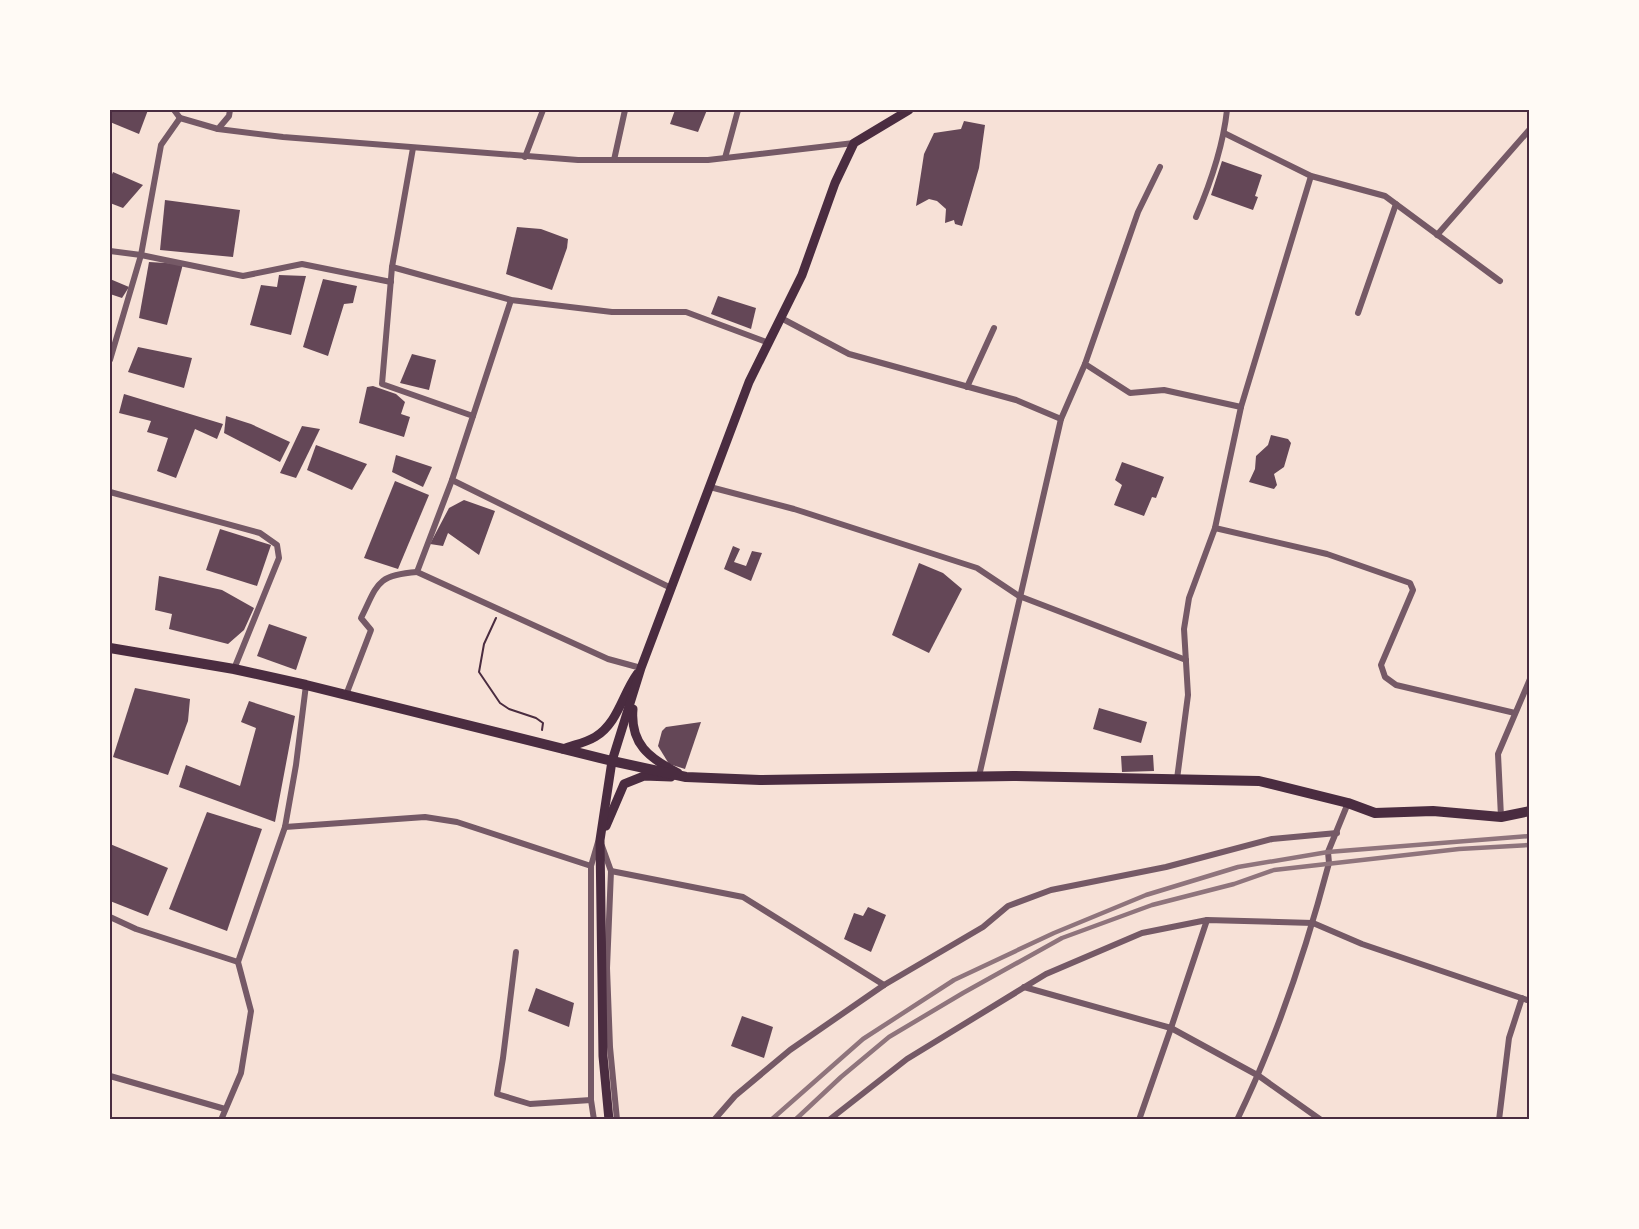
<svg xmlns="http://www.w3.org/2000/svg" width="1639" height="1229" font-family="'Exo 2',sans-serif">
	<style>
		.building { fill: #644757 }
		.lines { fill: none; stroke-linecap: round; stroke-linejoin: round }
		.path { stroke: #4a2c40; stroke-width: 2 }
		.minor { stroke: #755966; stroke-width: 6 }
		.secondary { stroke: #4a2c40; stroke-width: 9 }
		.primary { stroke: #4a2c40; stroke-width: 10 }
		.rail { stroke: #8f747c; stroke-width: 4.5 }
		.neatline { fill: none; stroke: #4a2c40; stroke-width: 2 }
	</style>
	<rect width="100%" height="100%" fill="#f7e1d7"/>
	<g class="building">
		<polygon points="111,110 148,110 139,134 110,122"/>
		<polygon points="675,110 707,110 698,132 670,124"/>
		<polygon points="964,121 985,125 979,168 962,226 955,224 954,220 945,223 946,209 937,201 929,199 916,206 924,154 934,133 961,129"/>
		<polygon points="1222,161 1262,175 1255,196 1258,197 1253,210 1211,195"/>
		<polygon points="113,172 143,185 123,208 110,203 110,179"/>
		<polygon points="165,200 240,210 233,257 160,250"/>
		<polygon points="517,227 541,229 568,239 567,248 552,290 506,274"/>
		<polygon points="149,262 183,264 167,325 139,318"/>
		<polygon points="279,275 306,276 291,335 250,325 261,285 277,287"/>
		<polygon points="110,279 129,287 122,298 110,294"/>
		<polygon points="323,279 357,286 353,303 344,304 328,356 303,347"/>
		<polygon points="718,296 756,308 751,329 711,314"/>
		<polygon points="138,347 192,358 184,388 128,372"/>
		<polygon points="412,354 436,360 429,390 400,383"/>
		<polygon points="373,386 396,394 405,402 401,414 410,417 404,437 359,423 367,387"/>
		<polygon points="124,394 223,424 217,439 195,429 176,478 157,471 168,438 147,432 151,421 119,413"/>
		<polygon points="226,416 251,424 290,442 280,462 224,433"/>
		<polygon points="302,426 320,429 296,478 280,473"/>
		<polygon points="1271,435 1288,439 1291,443 1284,467 1274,474 1277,485 1274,489 1249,482 1255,469 1256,456 1268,445"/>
		<polygon points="316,445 367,464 352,490 307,470"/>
		<polygon points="396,455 432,467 423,487 392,472"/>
		<polygon points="1122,462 1164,477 1156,498 1152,497 1144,516 1114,505 1122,485 1115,480"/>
		<polygon points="395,481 429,495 398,569 364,558"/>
		<polygon points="464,500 495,511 479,555 448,533 443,546 430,544 449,508"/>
		<polygon points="220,529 271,545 257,586 206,570"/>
		<polygon points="733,546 740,549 734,562 746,566 752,551 762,553 751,581 724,569"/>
		<polygon points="919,563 943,573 962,589 929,653 892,635"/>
		<polygon points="159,576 222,590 254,608 244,630 228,644 169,629 172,614 155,610"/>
		<polygon points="269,624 307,637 296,670 257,656"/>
		<polygon points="135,688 190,699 188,721 168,775 113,757"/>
		<polygon points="249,701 295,716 275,822 179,787 186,765 240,786 256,728 241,722"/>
		<polygon points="1099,708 1147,722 1141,743 1093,729"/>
		<polygon points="701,722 685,769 669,764 658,746 662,731 666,727"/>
		<polygon points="1153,755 1154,771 1122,772 1121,756"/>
		<polygon points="207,812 262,829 227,931 169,909"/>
		<polygon points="110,844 168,868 148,916 110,901"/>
		<polygon points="868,907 886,915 871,952 844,939 854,913 863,916"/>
		<polygon points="536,988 574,1003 569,1027 528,1011"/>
		<polygon points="742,1016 773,1027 764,1058 731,1046"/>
	</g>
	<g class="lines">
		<polyline class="path" points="496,618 484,644 479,672 500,703 509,709 536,718 543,723 542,730"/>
		<g class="minor">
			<polyline points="174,110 180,118"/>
			<polyline points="218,129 283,137 578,160 708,160 854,143"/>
			<polyline points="1224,133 1311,176 1385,196 1500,281"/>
			<polyline points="413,148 392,267 382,384 473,416 452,480 671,588"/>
			<polyline points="525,157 543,110"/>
			<polyline points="725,158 738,110"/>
			<polyline points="614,160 625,110"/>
			<polyline points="1160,167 1138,212 1085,364 1130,393 1164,390 1241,407"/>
			<path d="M 1196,217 C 1211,182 1223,147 1227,110"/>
			<polyline points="1437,235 1530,129"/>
			<polyline points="110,251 141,255 243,276 302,264 391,282"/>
			<polyline points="392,267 511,300 612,312 686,312 769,343"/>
			<polyline points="1358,313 1396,204"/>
			<polyline points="781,318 849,354 1016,400 1061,419"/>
			<polyline points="110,360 141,255 161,145 180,118 218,129 229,116 230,110"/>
			<polyline points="967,387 994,328"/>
			<polyline points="473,416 511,300"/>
			<polyline points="452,480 417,572 608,659 641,668"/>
			<polyline points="710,487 794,509 977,568 1019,596 1186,660"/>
			<polyline points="110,492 260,533 277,545 279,558 234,669"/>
			<polyline points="1215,528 1327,554 1410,583 1413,590 1381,665 1385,677 1396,685 1515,713"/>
			<path d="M 346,695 L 371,630 L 361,618 C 378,584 376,575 417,572"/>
			<polyline points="979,776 1061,419 1085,364"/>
			<polyline points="1177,779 1188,695 1184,629 1189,598 1215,528 1241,407 1311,176"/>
			<polyline points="1501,817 1498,754 1530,679"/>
			<polyline points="285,827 425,817 457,822 591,866"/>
			<polyline points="602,846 611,871 607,968 610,1047 617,1120"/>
			<polyline points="611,871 743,897 884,985"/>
			<polyline points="110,917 136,929 238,962"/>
			<polyline points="516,952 503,1058 497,1094 530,1104 591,1100"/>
			<polyline points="1024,987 1171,1028 1207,920"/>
			<polyline points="110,1076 225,1109"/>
			<polyline points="221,1120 241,1073 251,1011 238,962 285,827 296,765 306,685"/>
			<polyline points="594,1120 591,1100 591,866 598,842"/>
			<polyline points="714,1120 735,1096 790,1050 884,985 983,927 1008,906 1051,890 1166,867 1272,839 1337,833"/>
			<polyline points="829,1120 907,1059 1046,974 1142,933 1207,920 1313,923 1362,944 1530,1001"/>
			<polyline points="1139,1120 1171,1028 1259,1076 1321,1120"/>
			<path d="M 1237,1120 C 1277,1038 1306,950 1329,863 L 1328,852 L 1348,803"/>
			<polyline points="1499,1120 1509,1038 1522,998"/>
		</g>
		<g class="secondary">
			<path d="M 633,709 C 630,744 649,758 678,773"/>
			<path d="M 563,749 C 573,745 585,743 595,737 C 618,723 622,695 637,674"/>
			<polyline points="606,826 624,784 644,776 671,777"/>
			<polyline points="609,1120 603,1056 600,840 612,761 641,668 749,382 802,275 835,183 854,143 909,110"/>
		</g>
		<polyline class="primary" points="110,648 234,669 306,685 612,761 686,777 760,780 1013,776 1259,781 1348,803 1375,813 1433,811 1501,817 1530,811"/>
		<g class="rail">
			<polyline points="771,1120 863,1039 954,980 1054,933 1146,895 1238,867 1328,852 1530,836"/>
			<polyline points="795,1120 841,1077 889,1037 963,993 1062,938 1152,905 1234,884 1274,870 1459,849 1530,845"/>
		</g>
	</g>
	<rect width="1639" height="1229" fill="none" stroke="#fffaf5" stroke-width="222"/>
	<rect x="111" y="111" width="1417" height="1007" class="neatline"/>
</svg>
